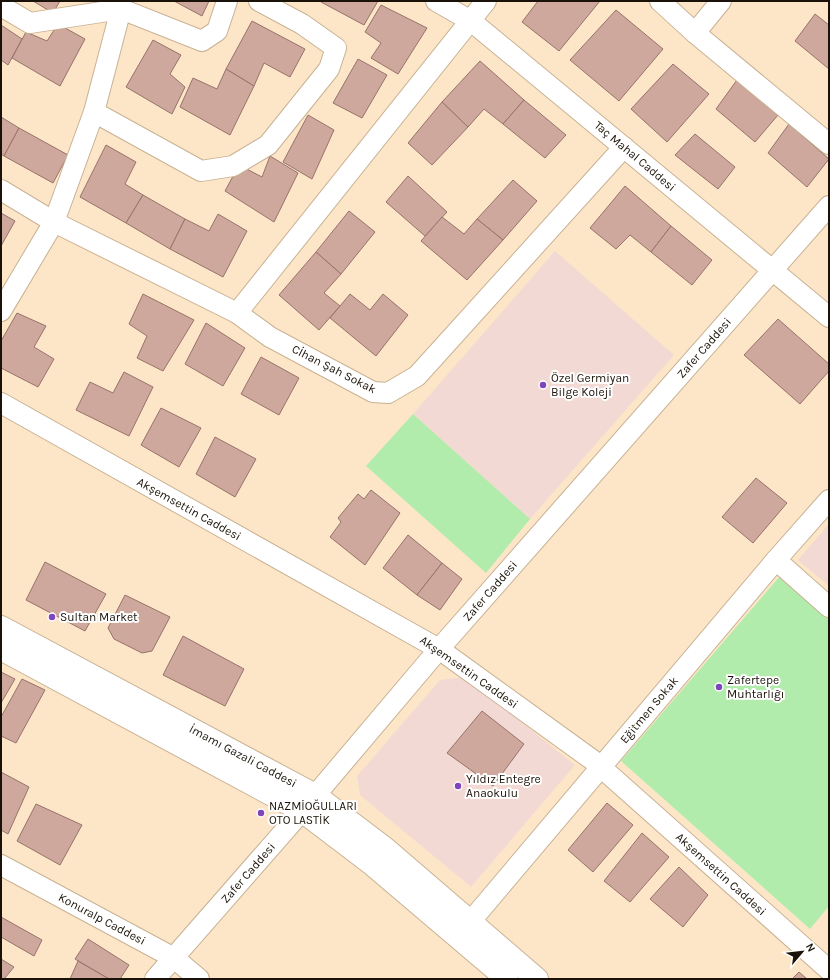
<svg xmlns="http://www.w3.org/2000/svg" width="830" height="980" font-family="Karla,sans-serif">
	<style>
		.education { fill: #f3d9d3 }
		.green { fill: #b2ecac }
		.building { fill: #cea79d; stroke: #97736b }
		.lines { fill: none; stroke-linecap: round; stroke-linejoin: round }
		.minor-casing { stroke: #c8b294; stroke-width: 22 }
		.major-casing { stroke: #c8b294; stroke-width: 24 }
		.minor { stroke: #fff; stroke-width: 20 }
		.major { stroke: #fff; stroke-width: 22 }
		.poi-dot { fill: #7e46bd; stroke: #fff; stroke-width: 1.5 }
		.labels { text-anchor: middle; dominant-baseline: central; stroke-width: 4; stroke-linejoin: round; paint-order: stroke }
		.street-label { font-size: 12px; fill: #1a1208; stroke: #fff }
		.poi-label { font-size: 12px; fill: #1a1208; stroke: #fff; text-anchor: start }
	</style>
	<rect width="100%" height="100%" fill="#fde6c7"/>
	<g class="education">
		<polygon points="555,251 674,355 530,519 413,414"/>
		<polygon points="829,524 829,586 798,560"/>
		<polygon points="465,677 575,765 471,887 360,795 357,776 440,680"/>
	</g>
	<g class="green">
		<polygon points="413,414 530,519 486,573 366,466"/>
		<polygon points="781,575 829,617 829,906 810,929 621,761"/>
	</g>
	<g class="building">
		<polygon points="33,1 60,1 53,13"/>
		<polygon points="174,1 209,1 202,16"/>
		<polygon points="322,1 378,1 364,25 321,2"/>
		<polygon points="538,1 600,1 559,51 522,22"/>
		<polygon points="381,5 427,28 398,74 371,58 381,43 365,32"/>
		<polygon points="616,10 663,49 619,101 570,60"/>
		<polygon points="815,14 829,25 829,69 795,41"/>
		<polygon points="252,21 305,49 290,77 264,63 254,86 226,69"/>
		<polygon points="58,24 85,39 60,86 12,58 26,32 47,41"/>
		<polygon points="1,25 22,39 8,65 1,60"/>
		<polygon points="153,40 181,55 170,74 185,87 172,114 126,87"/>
		<polygon points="358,59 387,75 362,118 333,103"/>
		<polygon points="480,61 524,100 503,124 484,109 468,127 442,102"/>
		<polygon points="673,64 709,94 667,142 631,109"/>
		<polygon points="226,69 254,86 230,135 180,107 193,78 217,89"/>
		<polygon points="737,80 778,115 755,142 716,109"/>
		<polygon points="524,100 566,135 545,158 503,124"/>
		<polygon points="442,102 468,127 432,165 408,143"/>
		<polygon points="308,115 334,130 312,179 283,162"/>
		<polygon points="1,117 19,128 4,156 1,154"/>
		<polygon points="789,124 829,159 807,187 768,153"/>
		<polygon points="19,128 68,155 53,183 4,156"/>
		<polygon points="695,134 735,167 718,189 675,155"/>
		<polygon points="106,145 136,162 125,184 143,195 126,223 80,197"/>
		<polygon points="270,156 298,173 274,222 225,191 239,165 262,177"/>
		<polygon points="408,176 447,212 425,236 386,202"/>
		<polygon points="513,180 537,201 503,240 477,219"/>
		<polygon points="625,186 671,226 651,252 630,235 616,249 590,228"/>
		<polygon points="143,195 185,219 170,249 126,223"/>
		<polygon points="349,211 375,232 341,274 316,252"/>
		<polygon points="1,213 15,221 1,246"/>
		<polygon points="218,214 247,231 223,277 170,249 185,219 209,231"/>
		<polygon points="442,217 464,234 477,219 503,240 467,280 421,241"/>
		<polygon points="671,226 712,260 692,285 651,252"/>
		<polygon points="316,252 341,274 324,293 340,306 319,330 279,295"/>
		<polygon points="143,294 194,320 163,371 137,358 147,336 129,324"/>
		<polygon points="350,294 370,310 383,294 408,315 376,356 330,318"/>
		<polygon points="17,313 46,326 34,347 54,359 38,387 1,368 1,341"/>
		<polygon points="778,319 829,364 829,371 800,404 744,355"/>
		<polygon points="206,323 245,348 223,386 185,364"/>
		<polygon points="261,357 299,378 279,415 241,394"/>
		<polygon points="124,372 153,387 129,436 76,410 90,382 113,393"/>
		<polygon points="161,408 201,428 179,467 141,445"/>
		<polygon points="215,437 256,459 235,497 196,474"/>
		<polygon points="756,478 787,503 753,543 722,517"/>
		<polygon points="371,490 400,513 365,565 330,537 341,522 338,518 358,494 364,499"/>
		<polygon points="408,535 442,563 417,595 383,568"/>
		<polygon points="45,562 106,594 85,631 26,600"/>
		<polygon points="442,563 462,579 440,610 417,595"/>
		<polygon points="125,595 170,617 152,651 142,653 114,639 108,628"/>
		<polygon points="183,636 244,669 225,706 163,675"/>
		<polygon points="1,672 15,679 1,703"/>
		<polygon points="22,679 45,690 16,743 1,736 1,717"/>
		<polygon points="482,711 524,744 493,786 447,753"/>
		<polygon points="1,772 29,787 8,834 1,830"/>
		<polygon points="607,803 633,825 593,872 568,850"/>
		<polygon points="36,804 82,825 60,865 17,841"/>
		<polygon points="642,833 669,857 630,902 604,881"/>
		<polygon points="679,867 708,895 683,927 650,899"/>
		<polygon points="1,917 42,940 34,956 1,937"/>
		<polygon points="88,939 129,965 120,979 109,979 75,959"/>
		<polygon points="1,959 14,967 4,979 1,979"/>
		<polygon points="78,961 109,979 70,979"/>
		<polygon points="799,972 807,979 792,979"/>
	</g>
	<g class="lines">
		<defs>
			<g id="minor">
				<polyline points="227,1 217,31 202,41 121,9 94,112 201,171 233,166 268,145 329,69 336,48 302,24 259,1"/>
				<polyline points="436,1 471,21 829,317"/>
				<polyline points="660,1 695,33 829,144"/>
				<polyline points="1,6 30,23 121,9"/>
				<polyline points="695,33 721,1"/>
				<polyline points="1,190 54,222 237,313 270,337 373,392 388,393 417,376 624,147"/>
				<polyline points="1,311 54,222 94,112"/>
				<polyline points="237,313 486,1"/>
				<polyline points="1,403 439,649 594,761 829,970"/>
				<polyline points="776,560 829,607"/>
				<polyline points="1,865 174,958 199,979"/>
				<polyline points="470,922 776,560 829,500"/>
				<polyline points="155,979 302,811 439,649 829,206"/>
			</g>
			<g id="major">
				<polyline points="1,627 315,795 386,849 537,979"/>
				<polyline points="1,649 302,811 373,865 507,979"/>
			</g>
		</defs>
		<use href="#minor" class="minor-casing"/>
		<use href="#major" class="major-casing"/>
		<use href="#minor" class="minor"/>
		<use href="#major" class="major"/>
	</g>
	<g class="poi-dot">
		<circle cx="543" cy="385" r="4"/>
		<circle cx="52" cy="617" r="4"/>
		<circle cx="719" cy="687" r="4"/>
		<circle cx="458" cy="786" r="4"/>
		<circle cx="261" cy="813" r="4"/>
	</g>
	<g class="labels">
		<g class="street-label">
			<text transform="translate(635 156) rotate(40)">Taç Mahal Caddesi</text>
			<text transform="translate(704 348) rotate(-49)">Zafer Caddesi</text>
			<text transform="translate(334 369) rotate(27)">Cİhan Şah Sokak</text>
			<text transform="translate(189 509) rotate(29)">Akşemsettin Caddesi</text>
			<text transform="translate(490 591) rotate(-49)">Zafer Caddesi</text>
			<text transform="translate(469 672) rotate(35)">Akşemsettin Caddesi</text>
			<text transform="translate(649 710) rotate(-50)">Eğitmen Sokak</text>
			<text transform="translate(243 756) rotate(28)">İmamı Gazali Caddesi</text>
			<text transform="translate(248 873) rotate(-49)">Zafer Caddesi</text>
			<text transform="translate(721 874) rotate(42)">Akşemsettin Caddesi</text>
			<text transform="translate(102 919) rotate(28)">Konuralp Caddesi</text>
		</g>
		<g class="poi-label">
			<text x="551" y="378">Özel Germiyan<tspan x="551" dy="14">Bilge Koleji</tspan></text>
			<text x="60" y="617">Sultan Market</text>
			<text x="727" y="680">Zafertepe<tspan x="727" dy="14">Muhtarlığı</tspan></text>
			<text x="466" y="779">Yıldız Entegre<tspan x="466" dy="14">Anaokulu</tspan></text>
			<text x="269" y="806">NAZMİOĞULLARI<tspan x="269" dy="14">OTO LASTİK</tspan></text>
		</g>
	</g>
	<rect width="830" height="980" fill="none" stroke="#1a1208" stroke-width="4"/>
	<g transform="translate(802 952) rotate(62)" stroke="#ffffff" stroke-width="3" paint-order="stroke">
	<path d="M0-3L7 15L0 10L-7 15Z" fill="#1a1208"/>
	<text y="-6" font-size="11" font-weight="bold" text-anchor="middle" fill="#1a1208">N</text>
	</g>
</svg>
